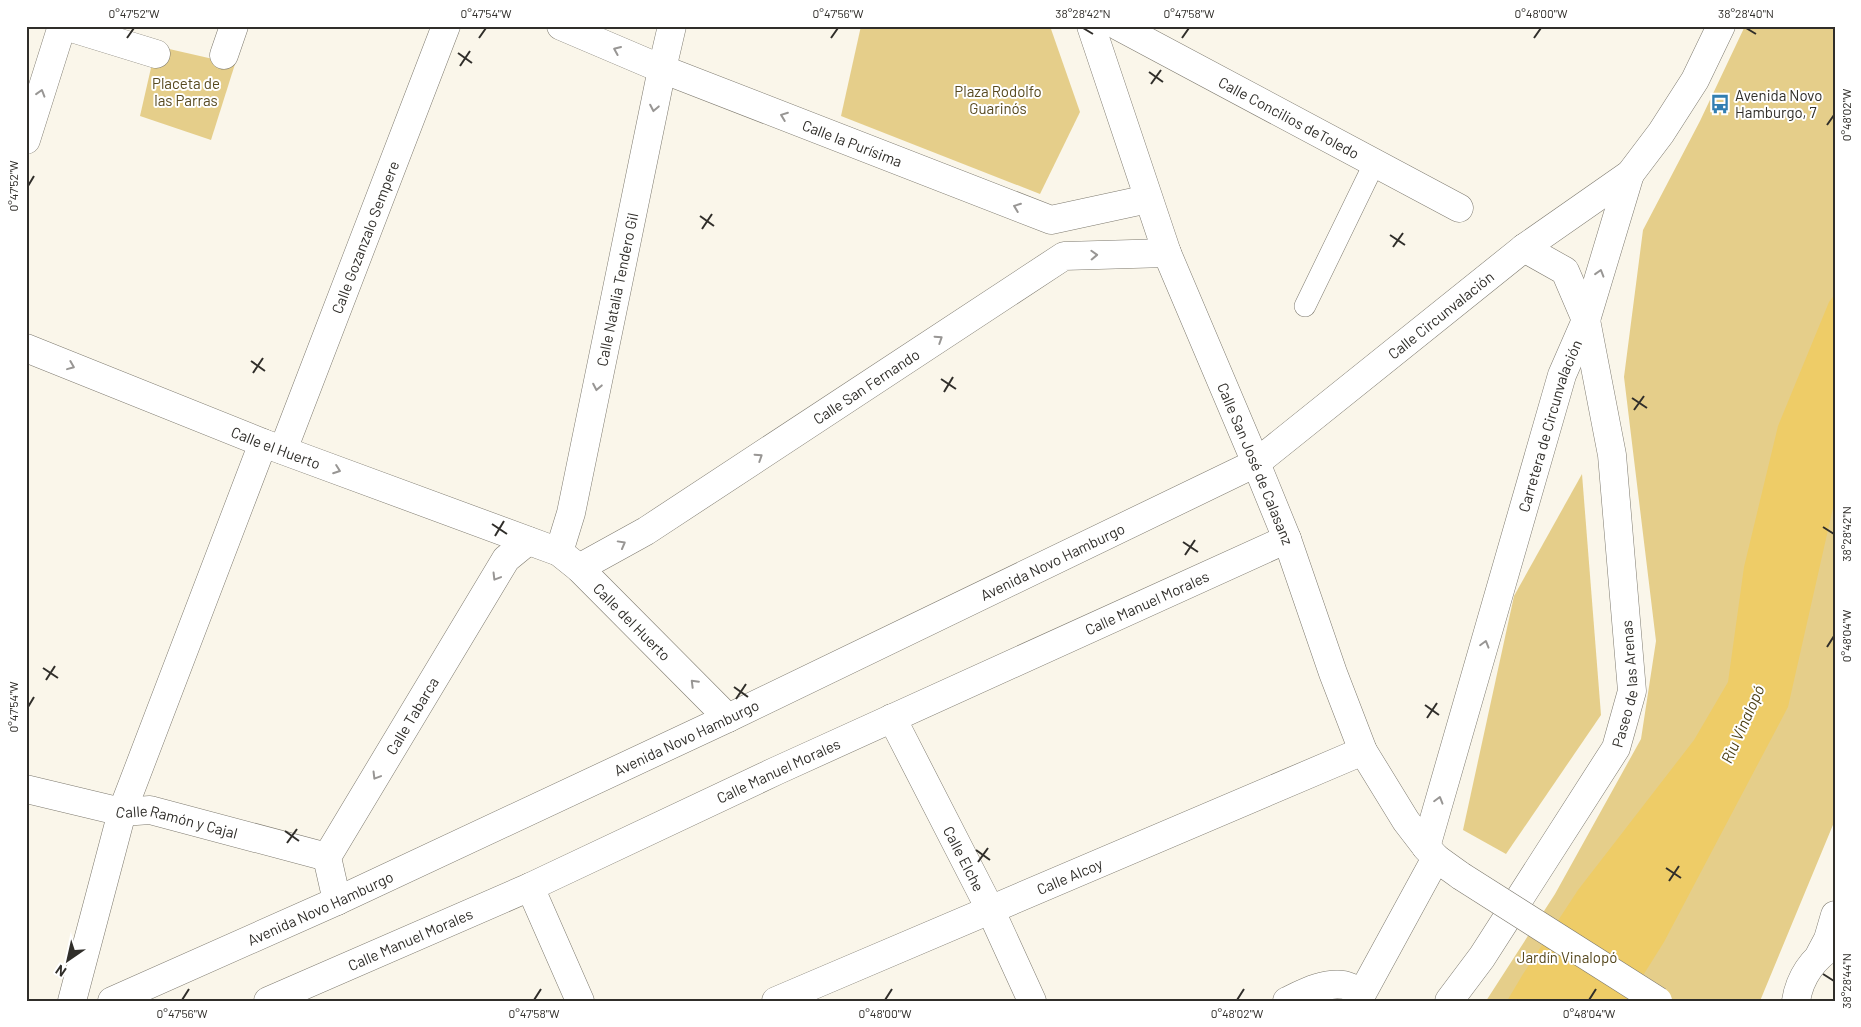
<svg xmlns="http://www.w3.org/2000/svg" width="1861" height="1027" font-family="Barlow,sans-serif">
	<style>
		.green { fill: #e5ce8a }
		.water { fill: #eecc67 }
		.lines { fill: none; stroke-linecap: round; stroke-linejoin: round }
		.lane-casing { stroke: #7e7a6f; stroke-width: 22 }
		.street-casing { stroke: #7e7a6f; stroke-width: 29 }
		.secondary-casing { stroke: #7e7a6f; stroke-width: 29 }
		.lane { stroke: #fff; stroke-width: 21 }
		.street { stroke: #fff; stroke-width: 28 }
		.secondary { stroke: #fff; stroke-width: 28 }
		.secondary-bridge-casing { stroke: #7e7a6f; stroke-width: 29; stroke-linecap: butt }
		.secondary-bridge { stroke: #fff; stroke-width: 28 }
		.oneway { stroke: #989694 }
		.ticks { fill: none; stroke: #302e2a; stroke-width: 2 }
		.labels { text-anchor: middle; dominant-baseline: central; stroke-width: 4; stroke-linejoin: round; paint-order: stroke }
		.park-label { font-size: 15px; fill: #57491f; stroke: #fff }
		.poi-label { font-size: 15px; fill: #302e2a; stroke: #fff; text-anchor: start }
		.street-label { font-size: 15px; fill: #302e2a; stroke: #fff }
		.water-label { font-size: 16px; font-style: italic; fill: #4d4015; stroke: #fff }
		.neatline { fill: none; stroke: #302e2a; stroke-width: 2 }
		.ticks-label { font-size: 12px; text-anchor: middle; fill: #302e2a }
	</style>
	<rect width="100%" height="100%" fill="#faf6ea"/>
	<g class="green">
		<polygon points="861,26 1040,26 1051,29 1080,112 1040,194 841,116"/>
		<polygon points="1745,26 1835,26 1835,820 1760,1001 1486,1001 1555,894 1641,739 1656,641 1624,377 1643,230 1700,121"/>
		<polygon points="156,46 235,64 211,140 140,116"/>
		<polygon points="1582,474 1601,715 1506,854 1463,830 1514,596"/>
	</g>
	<polygon class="water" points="1835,294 1835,499 1788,707 1664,942 1627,1001 1507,1001 1523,974 1578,890 1694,740 1728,682 1744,567 1778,426 1829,302"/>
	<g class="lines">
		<defs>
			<polyline id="lane" points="1305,306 1375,162"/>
			<g id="street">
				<polyline points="65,26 156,54"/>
				<path id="s1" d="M 561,26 L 662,69 L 1051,220 L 1148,199"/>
				<path id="s2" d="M 1118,26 L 1459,208"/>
				<polyline points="224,55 234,26"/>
				<polyline points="26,140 62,26"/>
				<path id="s3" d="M 26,348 L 263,443 L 559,552 L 579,568 L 728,718"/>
				<path id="s4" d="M 283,450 L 446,26"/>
				<path id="s5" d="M 559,552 L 571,513 L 662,69 L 672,26"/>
				<path id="s6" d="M 579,568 L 646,531 L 1064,256 L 1167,253"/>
				<path id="s7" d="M 892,718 L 990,909 L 1032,1001"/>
				<path id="s8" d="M 26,789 L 122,812 L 150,810 L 327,857"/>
				<path id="s9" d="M 1426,847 L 1562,375 L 1586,320 L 1630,174"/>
				<polyline points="530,887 580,1001"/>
				<path id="s10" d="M 337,901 L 327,857 L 506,559 L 528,541"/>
				<polyline points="1820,954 1828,939 1835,915"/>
				<polyline points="72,1001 122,812 263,443"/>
				<path id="s11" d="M 268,1001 L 530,887 L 776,771 L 1287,539"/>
				<path id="s12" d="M 776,1001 L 1363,751"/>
				<path d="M 1287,1001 C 1304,993 1324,982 1344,985 C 1350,986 1356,990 1362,993"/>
				<polyline points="1358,1001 1436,858"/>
				<path id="s13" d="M 1449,1001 L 1482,957 L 1616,748 L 1632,691 L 1612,455 L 1586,320 L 1565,271 L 1524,248"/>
			</g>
			<g id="secondary">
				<path id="s14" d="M 1091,26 L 1167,253 L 1256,463 L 1287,539 L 1333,673 L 1363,751 L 1406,821 L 1426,847 L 1436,858 L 1461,876"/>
				<path id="s15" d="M 112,1001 L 337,901 L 728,718 L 1256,463 L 1524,248 L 1630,174 L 1661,133 L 1695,80 L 1721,26"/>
				<path d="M 1796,1001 C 1800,975 1814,958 1835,944"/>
			</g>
		</defs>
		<use href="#lane" class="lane-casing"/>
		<use href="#street" class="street-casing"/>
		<use href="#secondary" class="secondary-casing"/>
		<use href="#lane" class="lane"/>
		<use href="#street" class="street"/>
		<use href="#secondary" class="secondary"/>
		<defs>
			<polyline id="secondary-bridge" points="1461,876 1658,1001"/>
		</defs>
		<use href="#secondary-bridge" class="secondary-bridge-casing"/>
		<use href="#secondary-bridge" class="secondary-bridge"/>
	</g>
	<defs><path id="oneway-chevron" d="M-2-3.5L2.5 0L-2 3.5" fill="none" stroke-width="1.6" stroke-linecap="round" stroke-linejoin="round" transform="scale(1.25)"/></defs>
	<g class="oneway">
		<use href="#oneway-chevron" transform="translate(617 50) rotate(-157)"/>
		<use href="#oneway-chevron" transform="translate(41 93) rotate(-73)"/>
		<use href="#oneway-chevron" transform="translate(654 108) rotate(101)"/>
		<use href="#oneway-chevron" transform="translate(784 116) rotate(-159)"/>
		<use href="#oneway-chevron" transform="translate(1017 207) rotate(-159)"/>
		<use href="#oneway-chevron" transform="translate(1094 255) rotate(-2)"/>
		<use href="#oneway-chevron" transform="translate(1600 273) rotate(-73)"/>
		<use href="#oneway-chevron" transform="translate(939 339) rotate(-33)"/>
		<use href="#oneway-chevron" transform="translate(71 366) rotate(22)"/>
		<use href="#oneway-chevron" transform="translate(597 387) rotate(101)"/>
		<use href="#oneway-chevron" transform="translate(759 457) rotate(-33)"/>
		<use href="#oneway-chevron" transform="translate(337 470) rotate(20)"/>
		<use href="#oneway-chevron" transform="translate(622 544) rotate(-29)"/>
		<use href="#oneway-chevron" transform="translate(496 577) rotate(121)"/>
		<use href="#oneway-chevron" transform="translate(1485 644) rotate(-74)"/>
		<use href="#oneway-chevron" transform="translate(694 683) rotate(-135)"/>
		<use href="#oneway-chevron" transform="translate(376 776) rotate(121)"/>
		<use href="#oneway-chevron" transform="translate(1439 800) rotate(-74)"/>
	</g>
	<path class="ticks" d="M 1083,28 L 1093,34M 1746,28 L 1756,34M 127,38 L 134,28M 479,38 L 486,28M 831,38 L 838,28M 1182,38 L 1189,28M 1534,38 L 1541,28M 458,53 L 472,63M 460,66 L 470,51M 1149,72 L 1163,82M 1151,84 L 1161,70M 1827,125 L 1834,115M 28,186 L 34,176M 700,216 L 714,226M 702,229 L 712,214M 1390,235 L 1405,245M 1393,247 L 1403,233M 251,361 L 265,371M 253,373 L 263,358M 941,379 L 956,389M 944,392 L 953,377M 1632,398 L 1647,408M 1634,410 L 1644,396M 492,524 L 507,534M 1823,527 L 1834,534M 495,536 L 504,521M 1183,542 L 1198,552M 1185,555 L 1195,540M 1827,647 L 1834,636M 43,668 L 58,678M 46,680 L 55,666M 734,687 L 748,697M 736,699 L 746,684M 1425,705 L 1439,715M 28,707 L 34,697M 1427,718 L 1437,703M 285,831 L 299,841M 287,843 L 297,829M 976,850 L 990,860M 978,862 L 988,848M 1666,868 L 1681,878M 1669,881 L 1679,866M 1823,974 L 1834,981M 182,1000 L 189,989M 534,1000 L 541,989M 885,1000 L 892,989M 1237,1000 L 1244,989M 1589,1000 L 1596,989"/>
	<defs>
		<symbol id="bus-bare" viewBox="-9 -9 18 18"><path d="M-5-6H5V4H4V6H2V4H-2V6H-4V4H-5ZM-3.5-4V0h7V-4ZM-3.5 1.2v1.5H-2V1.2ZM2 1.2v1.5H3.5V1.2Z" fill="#327eb1" stroke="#fff" stroke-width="2.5" paint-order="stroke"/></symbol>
	</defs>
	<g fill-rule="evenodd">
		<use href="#bus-bare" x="1706" y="90" width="28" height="28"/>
	</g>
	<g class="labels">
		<g class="park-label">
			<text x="186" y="83">Placeta de<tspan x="186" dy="17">las Parras</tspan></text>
			<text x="998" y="91">Plaza Rodolfo<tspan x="998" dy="17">Guarinós</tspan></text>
			<text x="1567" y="957">Jardín Vinalopó</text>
		</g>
		<g class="poi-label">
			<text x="1735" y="95">Avenida Novo<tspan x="1735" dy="17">Hamburgo, 7</tspan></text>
		</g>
		<g class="street-label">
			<text stroke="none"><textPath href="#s2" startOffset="194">Calle Concilios deToledo</textPath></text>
			<text stroke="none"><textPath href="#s1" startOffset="314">Calle la Purísima</textPath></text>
			<text stroke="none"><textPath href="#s4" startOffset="228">Calle Gozanzalo Sempere</textPath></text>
			<text stroke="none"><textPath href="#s5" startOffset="269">Calle Natalia Tendero Gil</textPath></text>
			<text stroke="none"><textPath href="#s15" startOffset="1501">Calle Circunvalación</textPath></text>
			<text stroke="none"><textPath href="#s6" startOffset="340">Calle San Fernando</textPath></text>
			<text stroke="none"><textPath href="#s9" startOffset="439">Carretera de Circunvalación</textPath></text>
			<text stroke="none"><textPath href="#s3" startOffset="269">Calle el Huerto</textPath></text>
			<text stroke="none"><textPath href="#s14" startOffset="468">Calle San José de Calasanz</textPath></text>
			<text stroke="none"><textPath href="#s15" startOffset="1038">Avenida Novo Hamburgo</textPath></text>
			<text stroke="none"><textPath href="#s11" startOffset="965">Calle Manuel Morales</textPath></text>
			<text stroke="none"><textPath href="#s3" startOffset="672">Calle del Huerto</textPath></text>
			<text stroke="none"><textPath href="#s13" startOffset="369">Paseo de las Arenas</textPath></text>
			<text stroke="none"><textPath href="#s10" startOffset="210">Calle Tabarca</textPath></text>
			<text stroke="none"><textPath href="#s15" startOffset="632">Avenida Novo Hamburgo</textPath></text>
			<text stroke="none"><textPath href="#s11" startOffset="560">Calle Manuel Morales</textPath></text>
			<text stroke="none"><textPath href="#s8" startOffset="155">Calle Ramón y Cajal</textPath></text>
			<text stroke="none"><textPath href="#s7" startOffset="158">Calle Elche</textPath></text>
			<text stroke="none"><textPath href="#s12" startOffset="319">Calle Alcoy</textPath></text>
			<text stroke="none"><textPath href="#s15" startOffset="228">Avenida Novo Hamburgo</textPath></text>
			<text stroke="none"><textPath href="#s11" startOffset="155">Calle Manuel Morales</textPath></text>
		</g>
		<g class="water-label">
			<text transform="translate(1742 724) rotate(-66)">Riu Vinalopó</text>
		</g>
	</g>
	<rect width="1861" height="1027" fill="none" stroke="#ffffff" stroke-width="55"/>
	<g transform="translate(68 960) rotate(214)" stroke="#ffffff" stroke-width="4" paint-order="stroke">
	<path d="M0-4L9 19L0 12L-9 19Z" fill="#302e2a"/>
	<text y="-8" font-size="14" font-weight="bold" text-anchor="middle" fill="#302e2a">N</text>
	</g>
	<rect x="28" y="28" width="1806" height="972" class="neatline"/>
	<g class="ticks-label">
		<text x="134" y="18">0°47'52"W</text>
		<text x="486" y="18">0°47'54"W</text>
		<text x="838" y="18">0°47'56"W</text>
		<text x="1083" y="18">38°28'42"N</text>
		<text x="1189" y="18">0°47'58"W</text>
		<text x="1541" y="18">0°48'00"W</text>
		<text x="1746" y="18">38°28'40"N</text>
		<text transform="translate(1847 115) rotate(-90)" y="4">0°48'02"W</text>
		<text transform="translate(14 186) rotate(-90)" y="4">0°47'52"W</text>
		<text transform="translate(1847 534) rotate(-90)" y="4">38°28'42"N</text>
		<text transform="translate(1847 636) rotate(-90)" y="4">0°48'04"W</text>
		<text transform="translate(14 707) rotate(-90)" y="4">0°47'54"W</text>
		<text transform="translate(1847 981) rotate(-90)" y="4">38°28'44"N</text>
		<text x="182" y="1018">0°47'56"W</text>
		<text x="534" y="1018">0°47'58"W</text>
		<text x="885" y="1018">0°48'00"W</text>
		<text x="1237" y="1018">0°48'02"W</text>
		<text x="1589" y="1018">0°48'04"W</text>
	</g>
</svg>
